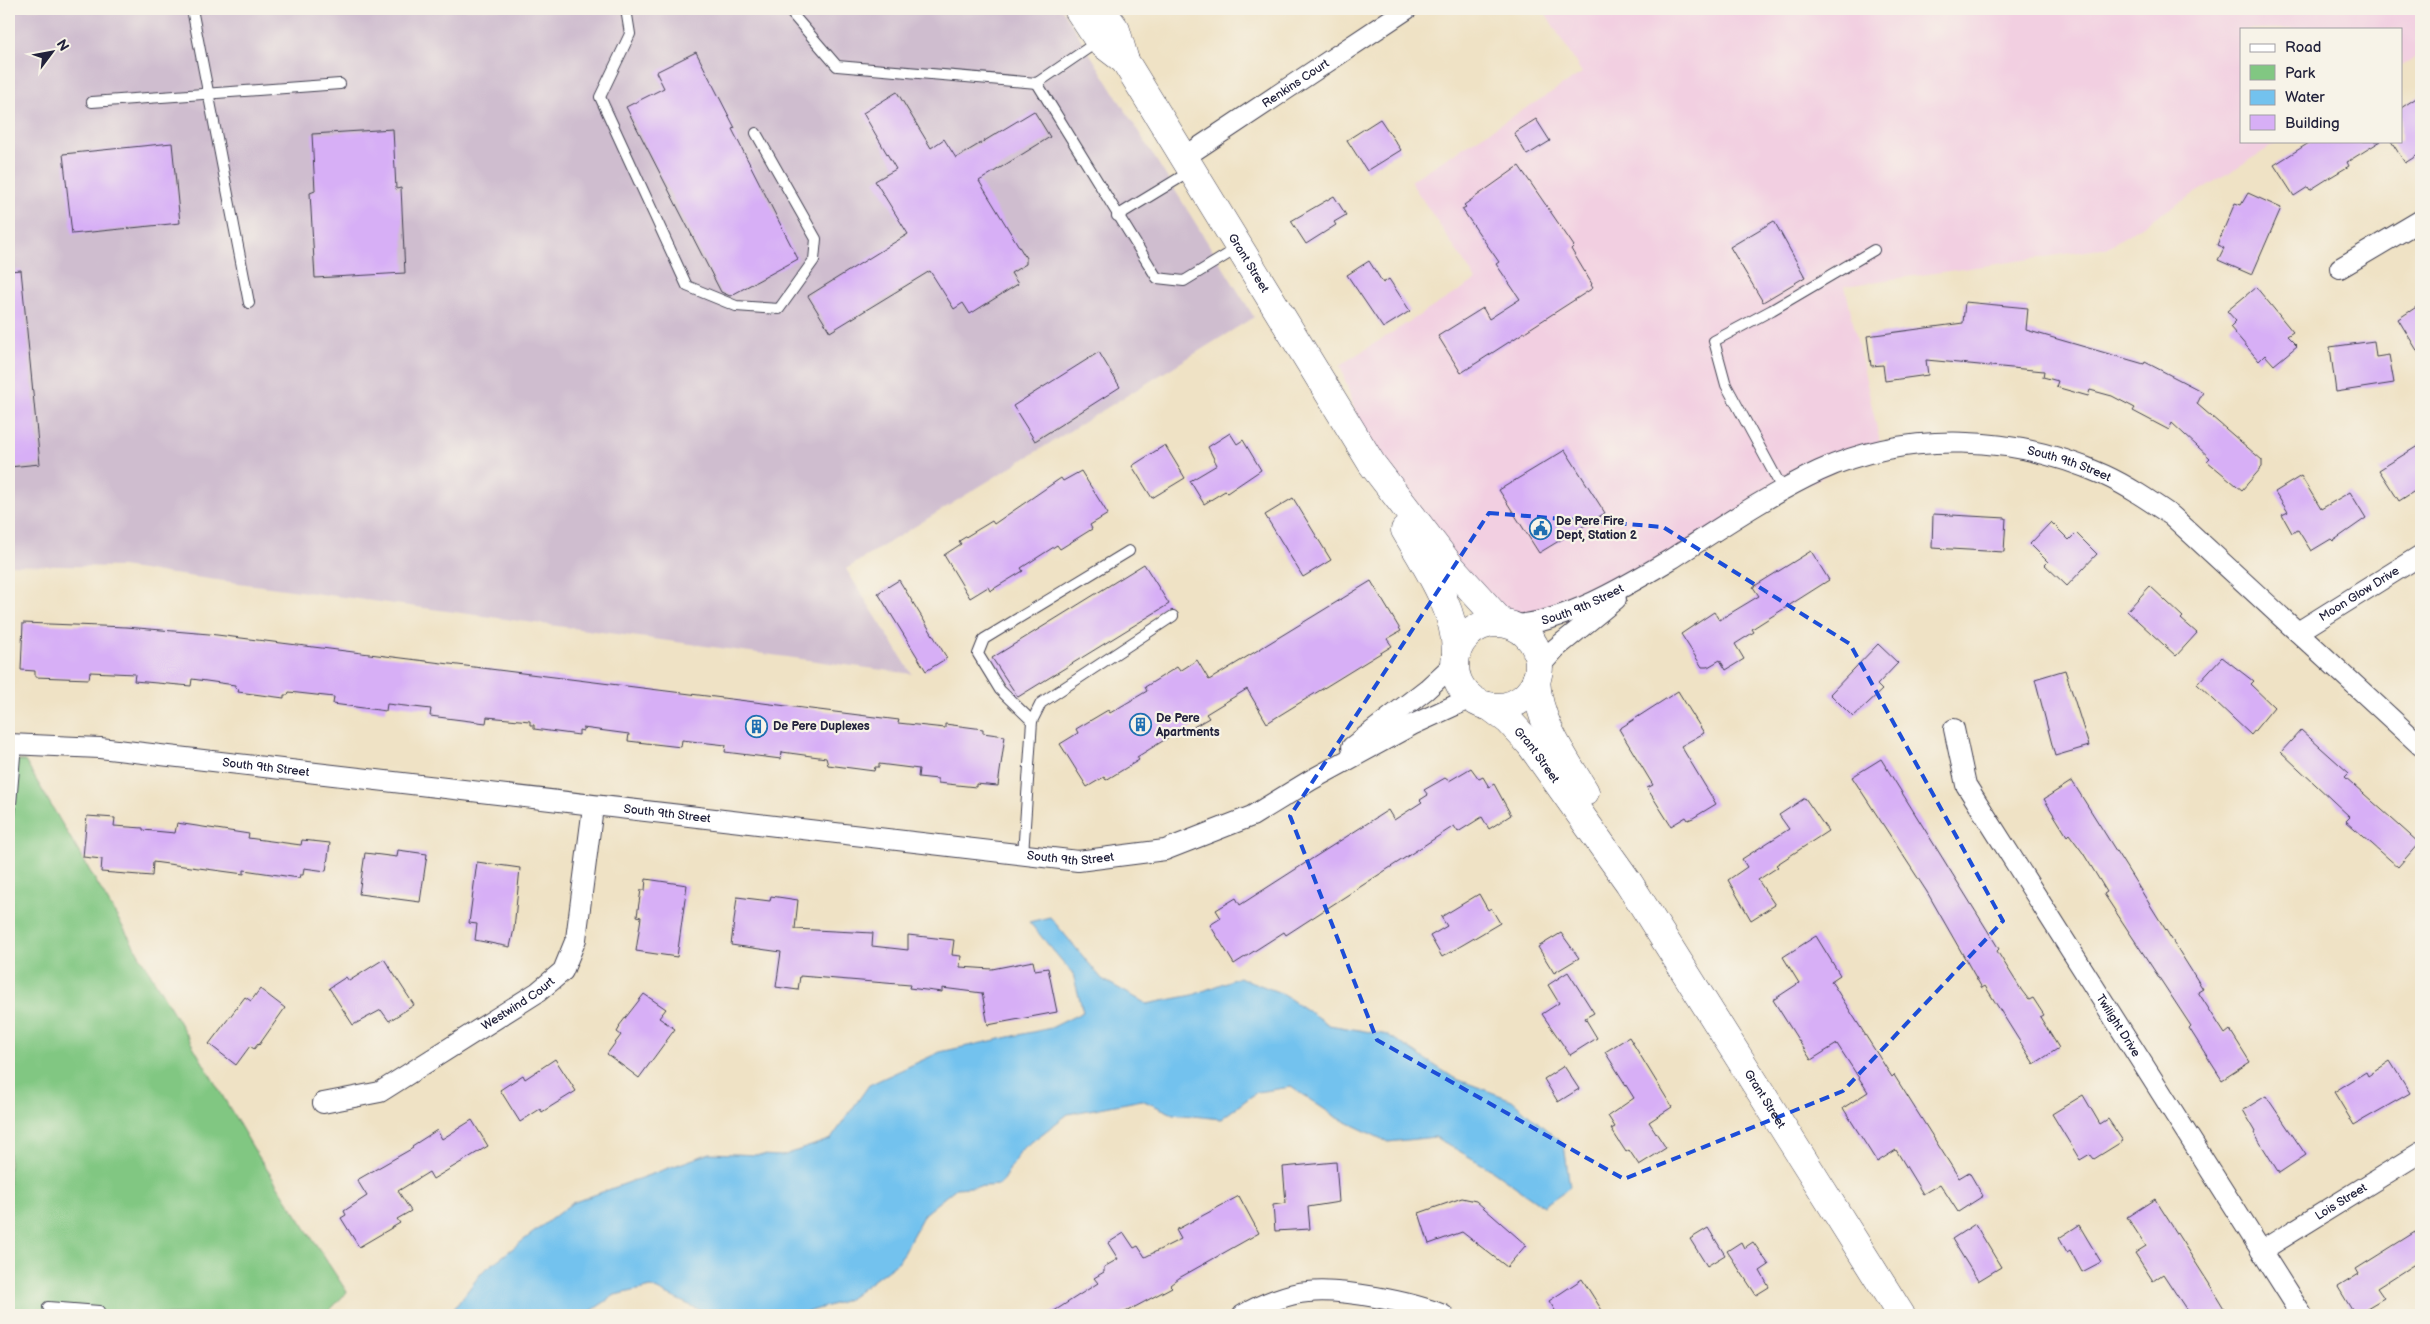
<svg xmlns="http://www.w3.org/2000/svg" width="2430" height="1324" font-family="'Balsamiq Sans',sans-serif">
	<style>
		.built { fill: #f2cfe1 }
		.industrial { fill: #cfbdcf }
		.green { fill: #81c782; stroke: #52745e }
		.water { fill: #73c2ee; stroke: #4a7294 }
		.building { fill: #d7aff6 }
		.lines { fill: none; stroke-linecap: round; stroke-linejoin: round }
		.lane-casing { stroke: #413f50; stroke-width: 12 }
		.street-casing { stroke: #413f50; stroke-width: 22 }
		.secondary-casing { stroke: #413f50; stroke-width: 29 }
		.lane { stroke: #fff; stroke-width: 10 }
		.street { stroke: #fff; stroke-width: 20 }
		.secondary { stroke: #fff; stroke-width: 28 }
		.marked { fill: none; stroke: #1d4ed8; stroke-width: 4; stroke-dasharray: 10 6; stroke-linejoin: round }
		.labels { text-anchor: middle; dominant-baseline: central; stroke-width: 4.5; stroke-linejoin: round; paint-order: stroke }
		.street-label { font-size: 12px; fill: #22223b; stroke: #f7f3e8 }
		.poi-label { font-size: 12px; font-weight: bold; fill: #22223b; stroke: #f7f3e8; text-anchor: start }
	</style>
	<rect width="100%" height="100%" fill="#f7f3e8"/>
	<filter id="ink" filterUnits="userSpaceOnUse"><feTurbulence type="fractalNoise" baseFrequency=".02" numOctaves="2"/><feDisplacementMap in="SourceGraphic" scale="10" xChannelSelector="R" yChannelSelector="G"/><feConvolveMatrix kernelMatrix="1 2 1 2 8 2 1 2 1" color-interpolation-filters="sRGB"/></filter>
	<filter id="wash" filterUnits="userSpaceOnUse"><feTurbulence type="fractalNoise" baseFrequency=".0096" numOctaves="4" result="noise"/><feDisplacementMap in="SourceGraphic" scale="20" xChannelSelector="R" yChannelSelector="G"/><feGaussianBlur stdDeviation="1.12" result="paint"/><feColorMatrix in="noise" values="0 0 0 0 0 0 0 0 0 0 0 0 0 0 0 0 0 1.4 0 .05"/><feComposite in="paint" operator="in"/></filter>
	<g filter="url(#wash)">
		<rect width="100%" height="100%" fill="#efe2c5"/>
		<polygon class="built" points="1543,9 2421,9 2421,54 2401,66 2401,29 2241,29 2241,141 2280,141 2106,248 1845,286 1882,451 1865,455 1541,623 1477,606 1372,464 1340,365 1476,280 1410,181 1582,73"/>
		<polygon class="industrial" points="9,9 75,9 107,12 187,9 1062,9 1254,317 846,569 912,674 121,567 9,565"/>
		<polygon class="green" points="9,760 25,761 255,1151 347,1292 325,1315 9,1315"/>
		<polygon class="water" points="1050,917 1102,979 1147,1004 1193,995 1239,977 1281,993 1329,1025 1388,1035 1454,1078 1512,1100 1564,1145 1570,1187 1543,1206 1492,1170 1435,1137 1388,1142 1336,1117 1291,1087 1257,1092 1221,1119 1173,1114 1142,1100 1068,1114 1021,1150 1000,1185 956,1188 924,1214 899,1261 847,1300 798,1315 724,1315 698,1309 651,1287 615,1295 585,1315 449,1315 482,1272 572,1203 710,1153 782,1156 831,1139 869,1085 940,1052 1051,1028 1083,1012 1073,974 1029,922"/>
		<g id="blocks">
			<g class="building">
				<polygon points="696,52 735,128 732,129 798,259 730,296 721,292 626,107 664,88 656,72"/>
				<polygon points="897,92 931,148 944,139 956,158 1034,111 1050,137 979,181 1026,258 1026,264 1011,273 1018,284 970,314 963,303 954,309 930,271 830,332 808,296 908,234 875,181 896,169 863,113"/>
				<polygon points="2421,95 2421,153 2405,163 2391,141 2401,141 2401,108"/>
				<polygon points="1380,119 1401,150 1367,171 1347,140"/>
				<polygon points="1536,119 1550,141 1527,155 1514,133"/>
				<polygon points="393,129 396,189 401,188 405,273 315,278 310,193 315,191 312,134"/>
				<polygon points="2312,141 2381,141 2347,162 2349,166 2329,178 2310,190 2308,187 2294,196 2274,165"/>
				<polygon points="172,143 180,223 72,234 63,154"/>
				<polygon points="1519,166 1574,246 1571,249 1592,284 1591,285 1593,288 1461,373 1438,336 1483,308 1489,319 1520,299 1496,264 1499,262 1462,209 1466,207 1464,205"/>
				<polygon points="2248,193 2281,208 2252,275 2218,260 2224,248 2217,245 2235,203 2241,205"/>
				<polygon points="1334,196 1346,215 1334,222 1336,225 1306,244 1291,221"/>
				<polygon points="1774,221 1805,277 1763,302 1730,247"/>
				<polygon points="1369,261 1383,283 1389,279 1410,311 1383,328 1347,275"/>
				<polygon points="21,270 40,464 9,467 9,271"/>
				<polygon points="2256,287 2293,332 2287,336 2297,346 2274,365 2265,355 2259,361 2230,327 2236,321 2227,311"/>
				<polygon points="1965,302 2028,308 2026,330 2144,364 2145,362 2203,392 2197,404 2262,460 2262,467 2242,490 2207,461 2210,458 2172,423 2169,430 2133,411 2135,408 2112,396 2090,390 2088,396 2056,387 2058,381 2043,377 2044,371 1926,360 1928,375 1885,381 1883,365 1871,366 1867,336 1963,323"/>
				<polygon points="2421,304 2421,357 2398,319"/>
				<polygon points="2374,341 2376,357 2389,355 2394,383 2336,392 2330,347"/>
				<polygon points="1099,352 1120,387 1035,441 1013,406"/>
				<polygon points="1230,433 1237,444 1243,440 1261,470 1227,493 1225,491 1204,504 1190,481 1217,465 1208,447"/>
				<polygon points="2421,444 2421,487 2399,501 2379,470"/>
				<polygon points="1165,445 1185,478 1152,498 1132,466"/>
				<polygon points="1565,450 1605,513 1539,553 1499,490"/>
				<polygon points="1081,471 1108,514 1090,525 1092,529 1060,549 1057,545 1021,568 1023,571 990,591 988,587 970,598 944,555 961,544 959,541 992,521 994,524 1061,478 1063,481"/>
				<polygon points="2301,476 2321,509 2350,492 2366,518 2333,541 2331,539 2311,551 2298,530 2292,533 2282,515 2288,512 2275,492"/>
				<polygon points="1293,498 1331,560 1303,577 1265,515"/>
				<polygon points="1933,514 2006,518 2004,552 1932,548"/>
				<polygon points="2051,522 2069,540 2076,533 2097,554 2067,586 2045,565 2048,562 2030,544"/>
				<polygon points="1811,551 1829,580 1752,629 1754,632 1735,644 1744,659 1726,670 1720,660 1708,667 1702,667 1681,634 1714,612 1719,620 1759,596 1753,587"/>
				<polygon points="1144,564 1169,604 1018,697 992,658"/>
				<polygon points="899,580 947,658 926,671 878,593"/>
				<polygon points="1371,581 1401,631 1387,639 1392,646 1267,723 1247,689 1206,714 1209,718 1176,737 1174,734 1137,757 1139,760 1106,780 1104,777 1087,787 1060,744 1078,733 1076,729 1108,710 1110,713 1147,691 1145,687 1177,667 1180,671 1197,660 1209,680"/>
				<polygon points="2150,586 2183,617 2181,619 2197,633 2176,656 2127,611"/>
				<polygon points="23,623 126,627 209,634 899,720 898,723 945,728 945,724 983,729 983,733 1005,736 998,786 976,784 976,787 938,783 938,779 918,777 919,769 879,764 879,767 875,767 874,771 828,765 826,758 782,752 781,759 725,752 726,745 682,740 681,747 628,741 629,734 583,728 583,731 579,730 579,735 534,729 534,725 530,725 530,721 487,717 486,723 430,716 431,709 405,706 387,704 386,711 333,704 334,697 289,692 288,695 284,695 284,698 238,692 239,689 235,688 235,685 192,679 191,686 134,681 135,674 90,672 89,679 35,677 35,671 21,670"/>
				<polygon points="1878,644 1898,663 1877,685 1882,690 1853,717 1830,694"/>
				<polygon points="2222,657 2253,681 2250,684 2274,707 2251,735 2197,684"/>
				<polygon points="2065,670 2089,746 2055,756 2035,679"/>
				<polygon points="1678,691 1704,733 1681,746 1716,804 1693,818 1688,820 1686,817 1671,826 1647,788 1653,785 1619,729"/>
				<polygon points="2301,730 2349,773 2345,777 2419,843 2398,867 2346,821 2350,817 2281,752"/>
				<polygon points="1881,759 1999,949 1997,951 2022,991 2029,1000 2033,998 2044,1015 2040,1017 2059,1048 2034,1064 1985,986 1982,988 1927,892 1852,777"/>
				<polygon points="1471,768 1479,779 1483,777 1489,787 1494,784 1511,815 1489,829 1482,817 1458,832 1454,826 1286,935 1284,932 1234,964 1210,925 1221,918 1216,910 1236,898 1240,905 1388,810 1394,820 1422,802 1420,800 1428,795 1424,790 1445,778 1449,781"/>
				<polygon points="2072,781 2203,989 2198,992 2225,1034 2230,1030 2250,1062 2222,1080 2189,1028 2191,1026 2104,894 2107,892 2083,853 2069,834 2067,836 2044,799"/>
				<polygon points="1805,798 1828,831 1776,865 1778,867 1758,880 1775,905 1751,920 1728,880 1747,867 1742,859 1789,829 1779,815"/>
				<polygon points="87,816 115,818 114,826 143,828 143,830 175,833 177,823 249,834 248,838 301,845 302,840 330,843 326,871 304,868 303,875 300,875 299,878 244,870 244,874 153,862 152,876 101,872 102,859 83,857"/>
				<polygon points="398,850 427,854 420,902 359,894 365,853 397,857"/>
				<polygon points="477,862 520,868 514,929 510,947 475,940 477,924 469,923"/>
				<polygon points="646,879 687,885 677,957 636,951 641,917 637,916 641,890 645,890"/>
				<polygon points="1479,894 1488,910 1491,908 1500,923 1442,957 1430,936 1447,926 1441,917"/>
				<polygon points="771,896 798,900 795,929 873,933 872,946 908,950 908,935 954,940 952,955 961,956 960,967 992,969 1033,961 1035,970 1048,968 1057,1012 988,1025 982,993 942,988 942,992 909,988 910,985 800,976 798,990 776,987 781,952 731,945 737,897 770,901"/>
				<polygon points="1561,933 1579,958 1554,973 1538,947"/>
				<polygon points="1816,936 1840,975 1831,981 1892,1077 1894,1075 1959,1178 1969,1172 1983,1196 1958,1212 1940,1184 1923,1194 1896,1150 1877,1162 1843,1108 1868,1092 1837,1044 1811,1060 1773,1000 1799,983 1783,957"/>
				<polygon points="384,959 414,1005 389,1021 381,1010 353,1025 329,988 346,977 349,981"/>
				<polygon points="1568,972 1594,1013 1585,1018 1597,1038 1570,1055 1542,1014 1559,1003 1548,985"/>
				<polygon points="260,989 285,1008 259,1045 258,1044 254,1049 250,1046 236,1065 209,1044 245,997 251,1001"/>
				<polygon points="644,994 666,1009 659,1018 675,1029 639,1078 607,1054 621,1035 617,1032 620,1027 619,1026"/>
				<polygon points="1629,1037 1672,1107 1649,1122 1666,1148 1639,1165 1629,1150 1626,1152 1611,1129 1615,1127 1608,1116 1634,1098 1605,1052"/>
				<polygon points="555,1059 576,1091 542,1112 540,1109 520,1122 500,1090 523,1075 525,1079"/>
				<polygon points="2390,1061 2410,1093 2354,1125 2334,1092 2366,1072 2368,1076"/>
				<polygon points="1564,1066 1579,1089 1558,1102 1544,1079"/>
				<polygon points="2083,1095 2100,1124 2108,1119 2123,1141 2094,1159 2090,1154 2080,1160 2052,1114"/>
				<polygon points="2266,1096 2306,1155 2279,1173 2254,1133 2256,1132 2243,1110"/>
				<polygon points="472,1120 488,1146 433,1179 429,1172 398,1191 411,1211 397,1219 400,1223 359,1247 341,1218 346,1215 344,1211 367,1196 357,1180 413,1148 412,1146 437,1130 442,1139"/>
				<polygon points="1336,1162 1339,1202 1308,1207 1310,1229 1275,1231 1273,1205 1286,1203 1283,1167"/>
				<polygon points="1239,1196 1259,1233 1179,1278 1170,1285 1172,1287 1120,1315 1048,1315 1098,1283 1094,1278 1104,1272 1104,1267 1118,1259 1108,1243 1124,1233 1134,1248 1138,1246 1145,1257 1181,1239 1176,1230"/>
				<polygon points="1462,1198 1476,1201 1526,1245 1507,1267 1462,1232 1429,1244 1419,1213"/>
				<polygon points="2155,1199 2210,1285 2228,1315 2190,1315 2163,1274 2153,1281 2135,1253 2146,1246 2127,1217"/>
				<polygon points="1975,1224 2001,1267 1978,1281 1952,1239"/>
				<polygon points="2079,1225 2101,1262 2082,1272 2070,1250 2067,1252 2059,1238"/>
				<polygon points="1708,1228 1725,1255 1707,1266 1690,1239"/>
				<polygon points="2415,1232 2421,1244 2421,1260 2377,1288 2384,1298 2355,1315 2338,1287 2359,1274 2356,1269"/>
				<polygon points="1741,1242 1744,1248 1753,1242 1769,1265 1760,1271 1769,1287 1756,1295 1727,1251"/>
				<polygon points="1582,1279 1605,1315 1558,1315 1549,1301"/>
			</g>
		</g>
	</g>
	<g filter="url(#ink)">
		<use href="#blocks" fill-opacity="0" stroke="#413f50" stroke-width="1"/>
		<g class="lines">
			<defs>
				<g id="lane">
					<polyline points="192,9 249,303"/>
					<polyline points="626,9 630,34 600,97 687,286 736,306 779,309 814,260 816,239 756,133"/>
					<polyline points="788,9 837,66 1037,83 1097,42"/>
					<polyline points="1037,83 1157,278 1184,281 1238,248"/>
					<polyline points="92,102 340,84"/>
					<polyline points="1117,216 1191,171"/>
					<polyline points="1783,490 1726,385 1714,341 1772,310 1874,250"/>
					<polyline points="1032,721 1000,690 978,654 984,639 1129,551"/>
					<polyline points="9,828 16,744"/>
					<polyline points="1023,855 1032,721 1041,703 1173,616"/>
					<polyline points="48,1307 99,1311 100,1315"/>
				</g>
				<g id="street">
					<path id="s1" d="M 1183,158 L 1407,9"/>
					<polyline points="2340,268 2421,220"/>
					<path id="s2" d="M 1511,625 C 1564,624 1628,585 1673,558 C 1720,528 1768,495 1819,471 C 1908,430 2016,435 2104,475 C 2128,486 2150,501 2172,516 L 2421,746"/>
					<path id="s3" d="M 2298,632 L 2421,555"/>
					<polyline points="1539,667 1556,648 1616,599"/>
					<path id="s4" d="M 1954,729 L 1966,785 L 2302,1315"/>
					<path id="s5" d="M 9,744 L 100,748 L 1078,861 L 1165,850 L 1252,816 L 1311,780 L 1412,725 L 1471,698"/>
					<polyline points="1352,747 1427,689 1454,664"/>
					<path id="s6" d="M 323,1103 L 380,1092 L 538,992 L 563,971 L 576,939 L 593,807"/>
					<path id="s7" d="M 2261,1251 L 2421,1152"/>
					<path d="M 1243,1315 C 1259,1305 1289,1293 1308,1292 C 1341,1288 1412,1302 1443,1315"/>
				</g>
				<g id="secondary">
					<polyline points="1078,9 1099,41 1125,61"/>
					<path id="s8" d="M 1101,9 L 1116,30 L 1125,61 L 1372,464 L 1452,568 L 1502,623"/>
					<path d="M 1405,530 C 1427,568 1455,607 1456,652"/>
					<circle cx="1497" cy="665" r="42"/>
					<path d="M 1536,680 C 1538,722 1564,757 1585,792"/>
					<path id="s9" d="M 1489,706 L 1509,721 L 1530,744 L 1629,883 L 1901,1315"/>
				</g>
			</defs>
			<use href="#lane" class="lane-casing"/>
			<use href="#street" class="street-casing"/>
			<use href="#secondary" class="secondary-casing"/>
			<use href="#lane" class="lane"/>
			<use href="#street" class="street"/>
			<use href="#secondary" class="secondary"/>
		</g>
	</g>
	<path class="marked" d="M 1489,513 L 1663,527 L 1850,644 L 2003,921 L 1843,1091 L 1624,1179 L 1377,1040 L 1290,816 Z"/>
	<defs>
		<symbol id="civic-ring" viewBox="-11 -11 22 22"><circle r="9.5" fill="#f7f3e8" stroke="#1f6fb2" stroke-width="1.5"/><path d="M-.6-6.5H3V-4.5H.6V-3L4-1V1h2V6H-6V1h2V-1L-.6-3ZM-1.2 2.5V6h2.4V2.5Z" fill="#1f6fb2"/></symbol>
		<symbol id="building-ring" viewBox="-11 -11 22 22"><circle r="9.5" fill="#f7f3e8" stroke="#1f6fb2" stroke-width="1.5"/><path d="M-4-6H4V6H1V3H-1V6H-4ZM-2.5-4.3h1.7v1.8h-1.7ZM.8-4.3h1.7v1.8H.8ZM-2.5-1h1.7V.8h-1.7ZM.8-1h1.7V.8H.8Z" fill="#1f6fb2"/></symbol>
	</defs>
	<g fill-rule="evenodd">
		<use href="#civic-ring" x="1528" y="516" width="25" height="25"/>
		<use href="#building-ring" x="1128" y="712" width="25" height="25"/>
		<use href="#building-ring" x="744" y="714" width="25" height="25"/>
	</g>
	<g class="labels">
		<g class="street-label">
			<text stroke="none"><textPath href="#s1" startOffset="135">Renkins Court</textPath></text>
			<text stroke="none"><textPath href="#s8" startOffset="295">Grant Street</textPath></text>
			<text stroke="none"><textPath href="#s2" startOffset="604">South 9th Street</textPath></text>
			<text stroke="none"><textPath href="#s3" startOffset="72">Moon Glow Drive</textPath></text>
			<text stroke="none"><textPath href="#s2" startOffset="75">South 9th Street</textPath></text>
			<text stroke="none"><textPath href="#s9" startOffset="69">Grant Street</textPath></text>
			<text stroke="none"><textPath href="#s5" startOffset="258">South 9th Street</textPath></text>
			<text stroke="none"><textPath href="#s5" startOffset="662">South 9th Street</textPath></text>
			<text stroke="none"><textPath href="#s5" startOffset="1068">South 9th Street</textPath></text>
			<text stroke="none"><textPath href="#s6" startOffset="222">Westwind Court</textPath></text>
			<text stroke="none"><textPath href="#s4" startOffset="342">Twilight Drive</textPath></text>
			<text stroke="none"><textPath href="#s9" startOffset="482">Grant Street</textPath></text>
			<text stroke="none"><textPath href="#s7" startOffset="94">Lois Street</textPath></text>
		</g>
		<g class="poi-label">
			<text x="1556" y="521">De Pere Fire<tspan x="1556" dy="14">Dept, Station 2</tspan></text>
			<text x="1156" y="718">De Pere<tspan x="1156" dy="14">Apartments</tspan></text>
			<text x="773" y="726">De Pere Duplexes</text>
		</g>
	</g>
	<rect width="2430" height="1324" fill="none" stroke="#f7f3e8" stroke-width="30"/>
	<rect x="2240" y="28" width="162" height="115" fill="#f7f3e8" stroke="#a29fa3"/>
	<rect x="2250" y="44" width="25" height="8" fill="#ffffff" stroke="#a29fa3"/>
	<text x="2285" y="52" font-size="15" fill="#22223b">Road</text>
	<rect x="2250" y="65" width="25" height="15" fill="#81c782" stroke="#a29fa3"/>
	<text x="2285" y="78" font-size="15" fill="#22223b">Park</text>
	<rect x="2250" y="90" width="25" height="15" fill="#73c2ee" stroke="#a29fa3"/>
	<text x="2285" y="102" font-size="15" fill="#22223b">Water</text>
	<rect x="2250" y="115" width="25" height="15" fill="#d7aff6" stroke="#a29fa3"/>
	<text x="2285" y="128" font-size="15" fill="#22223b">Building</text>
	<g transform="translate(52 52) rotate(58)" stroke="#f7f3e8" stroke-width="4" paint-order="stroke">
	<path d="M0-4L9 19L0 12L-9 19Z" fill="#22223b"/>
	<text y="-8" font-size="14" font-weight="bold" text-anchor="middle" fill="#22223b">N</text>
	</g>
</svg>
